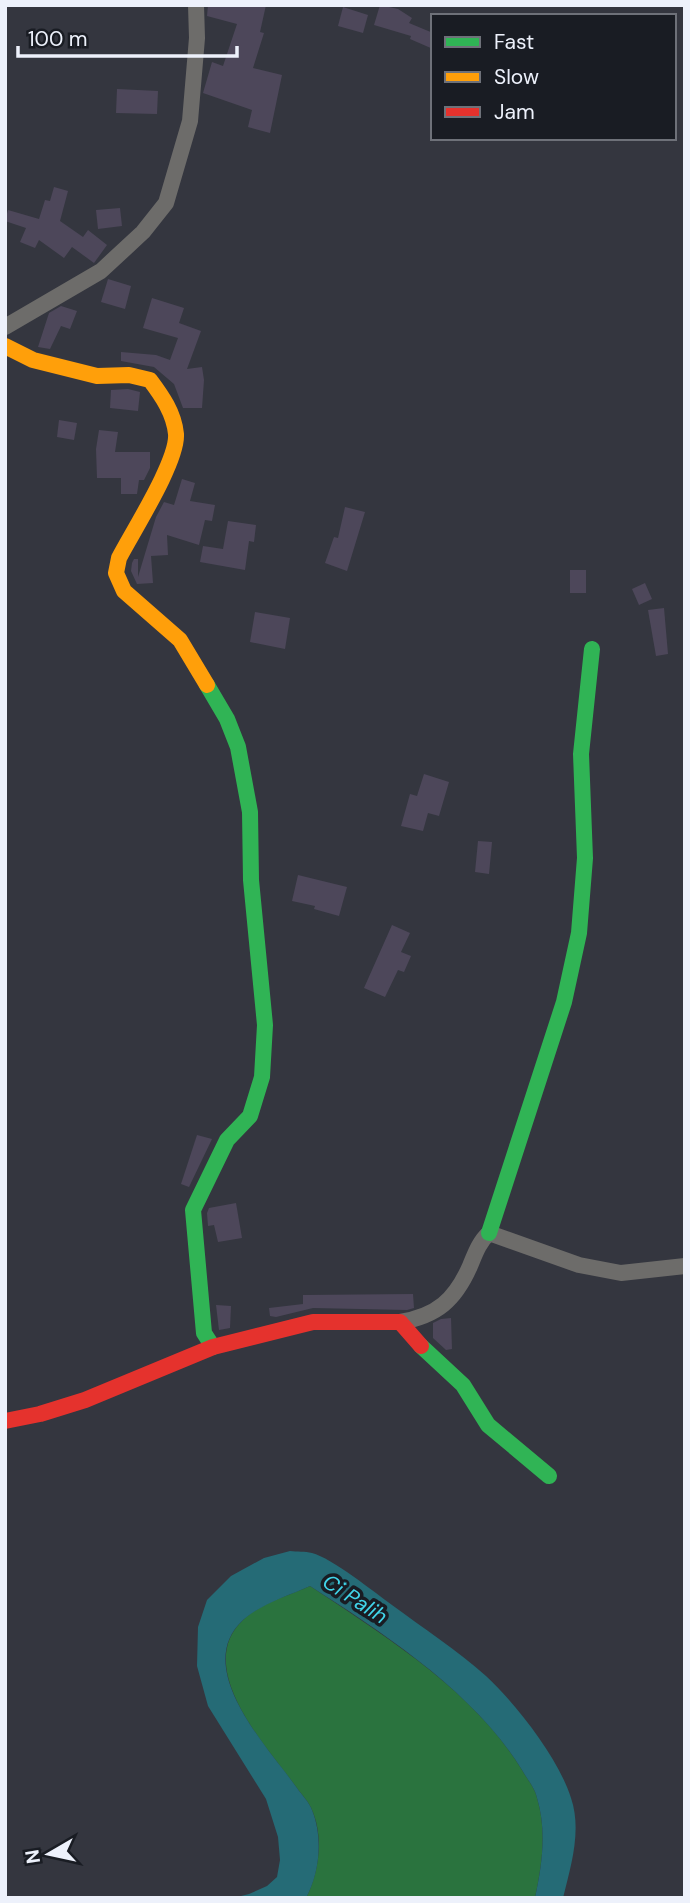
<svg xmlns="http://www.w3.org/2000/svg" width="690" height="1903" font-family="'DM Sans',sans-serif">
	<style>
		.forest { fill: #2a733e }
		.water { fill: #256b76 }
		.building { fill: #4d475a }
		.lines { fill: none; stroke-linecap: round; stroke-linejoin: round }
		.street { stroke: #6d6c6a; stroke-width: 16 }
		.fast { stroke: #30b455; stroke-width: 16 }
		.slow { stroke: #ff9f0a; stroke-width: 16 }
		.jam { stroke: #e5322d; stroke-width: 16 }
		.labels { text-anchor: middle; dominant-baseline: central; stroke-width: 7; stroke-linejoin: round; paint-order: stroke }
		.water-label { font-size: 21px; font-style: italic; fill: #41d4e9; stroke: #191c23 }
	</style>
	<rect width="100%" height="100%" fill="#34363f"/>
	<path class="forest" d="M 310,1586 C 386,1637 473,1690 522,1770 C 527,1779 535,1788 537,1798 C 547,1831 542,1865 535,1898 L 306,1898 C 319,1873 324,1837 312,1810 C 309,1802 302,1795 297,1788 C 268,1748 192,1668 243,1620 C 261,1603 288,1596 310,1586 Z"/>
	<path class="water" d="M 290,1551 C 297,1552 305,1551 312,1553 C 332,1558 374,1592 392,1605 C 423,1628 457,1650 486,1676 C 516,1704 559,1759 571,1798 C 582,1830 571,1866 563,1898 L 535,1898 C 542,1865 547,1831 537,1798 C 535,1788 527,1779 522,1770 C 475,1693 385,1634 310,1586 C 288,1596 261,1604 243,1620 C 191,1668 268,1747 297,1788 C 302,1795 309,1802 312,1810 C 323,1837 320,1872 306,1898 L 233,1898 L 249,1894 L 267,1886 L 277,1877 L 280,1860 L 278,1837 L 266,1799 L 208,1706 L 197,1666 L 198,1627 L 207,1600 L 231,1576 L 264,1558 Z"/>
	<g class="building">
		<polygon points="208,5 266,5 260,32 264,33 253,68 282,75 270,133 248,127 252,110 203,93 212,62 223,66 237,24 207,16"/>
		<polygon points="380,5 398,9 412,18 409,23 433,33 433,49 410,39 411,36 374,25"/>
		<polygon points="343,7 368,15 363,33 338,26"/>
		<polygon points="117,89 158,91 157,114 116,113"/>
		<polygon points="54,187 68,191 60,221 83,237 88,230 107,245 94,263 72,247 64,258 39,240 35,248 20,242 26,228 5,221 8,210 39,219 45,200 50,201"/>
		<polygon points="120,208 122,226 98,229 96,210"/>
		<polygon points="108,279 131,286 125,309 101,302"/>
		<polygon points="152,298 184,308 179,323 201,331 187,369 202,367 204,380 202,408 183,408 174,384 154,367 121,361 121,352 156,355 170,360 178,338 143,328"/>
		<polygon points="61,306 77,311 70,329 61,326 50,349 38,347 49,313"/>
		<polygon points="128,389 140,392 138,411 110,408 111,390"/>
		<polygon points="59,420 77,423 74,440 57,437"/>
		<polygon points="99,430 118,432 115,452 150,452 150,468 144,480 139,480 137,494 121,494 121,478 97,478 96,449"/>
		<polygon points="182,479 195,483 190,501 215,505 212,521 205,520 199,545 167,535 168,555 151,556 153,583 137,584 131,571 132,563 134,559 138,559 138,577 156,517 164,502 174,505"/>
		<polygon points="345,507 365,512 347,571 325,563 334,537 338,538"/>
		<polygon points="228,521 256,525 254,542 249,541 245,570 200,562 203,546 223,549"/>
		<rect x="570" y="570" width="16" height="23"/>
		<polygon points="645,583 652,599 639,605 632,589"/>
		<polygon points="664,608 668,654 656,656 648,610"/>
		<polygon points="255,612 290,618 285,649 250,642"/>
		<polygon points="424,774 449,782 439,816 428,813 423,831 401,826 410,794 417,796"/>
		<polygon points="478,841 492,842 489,874 475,872"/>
		<polygon points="298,875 347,887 339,916 314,909 315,906 292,901"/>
		<polygon points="392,925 410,933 401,952 411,956 404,972 398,970 385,997 364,988"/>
		<polygon points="197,1135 212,1139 189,1187 181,1184"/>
		<polygon points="236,1203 242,1238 218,1242 214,1225 208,1226 207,1213 209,1208"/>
		<polygon points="413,1294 414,1308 407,1310 313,1308 276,1317 270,1316 269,1308 303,1304 303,1295"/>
		<polygon points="216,1305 231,1306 230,1328 219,1330"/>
		<polygon points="451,1318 452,1349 446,1350 433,1338 433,1323 441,1319"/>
	</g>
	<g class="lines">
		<g class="street">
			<polyline points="5,327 101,271 143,232 166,203 190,121 197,38 196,5"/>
			<path d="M 400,1322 C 437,1316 455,1300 470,1266 C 475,1254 479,1242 489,1233 L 579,1265 L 621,1273 L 685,1266"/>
		</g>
		<g class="fast">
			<polyline points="207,685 227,719 238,747 250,812 251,880 265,1025 262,1077 250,1116 227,1140 193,1210 204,1333 213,1347"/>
			<polyline points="489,1233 564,1002 579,933 585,858 581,754 592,649"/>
			<polyline points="421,1346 463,1385 488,1425 549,1476"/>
		</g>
		<path class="slow" d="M 5,346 L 33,360 L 97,376 L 129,375 L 150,380 C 162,396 174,413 176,434 C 178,461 133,531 119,558 L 116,573 L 124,591 L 180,640 L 207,685"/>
		<polyline class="jam" points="5,1421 40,1414 85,1400 213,1347 313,1322 400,1322 421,1346"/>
	</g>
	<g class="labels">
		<g class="water-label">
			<text transform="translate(355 1599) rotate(33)">Ci Palih</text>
		</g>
	</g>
	<rect width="690" height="1903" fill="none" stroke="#edf1fb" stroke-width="14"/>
	<rect x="431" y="14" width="245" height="126" fill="#191c23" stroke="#6e7179" stroke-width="2"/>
	<rect x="445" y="37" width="35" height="10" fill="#30b455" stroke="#6e7179" stroke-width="2"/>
	<text x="494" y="49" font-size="21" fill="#edf1fb">Fast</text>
	<rect x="445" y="72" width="35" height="10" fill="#ff9f0a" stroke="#6e7179" stroke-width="2"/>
	<text x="494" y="84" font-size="21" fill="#edf1fb">Slow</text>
	<rect x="445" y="107" width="35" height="10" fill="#e5322d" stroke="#6e7179" stroke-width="2"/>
	<text x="494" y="119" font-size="21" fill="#edf1fb">Jam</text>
	<g transform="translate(49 1854) rotate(261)" stroke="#191c23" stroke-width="5" paint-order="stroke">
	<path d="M0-5L12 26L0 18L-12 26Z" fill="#edf1fb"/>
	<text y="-10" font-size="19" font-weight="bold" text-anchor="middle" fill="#edf1fb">N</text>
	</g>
	<path d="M18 46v10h219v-10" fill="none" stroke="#edf1fb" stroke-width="3.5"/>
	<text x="28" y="46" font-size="21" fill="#edf1fb" stroke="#191c23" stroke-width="5" paint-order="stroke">100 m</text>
</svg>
